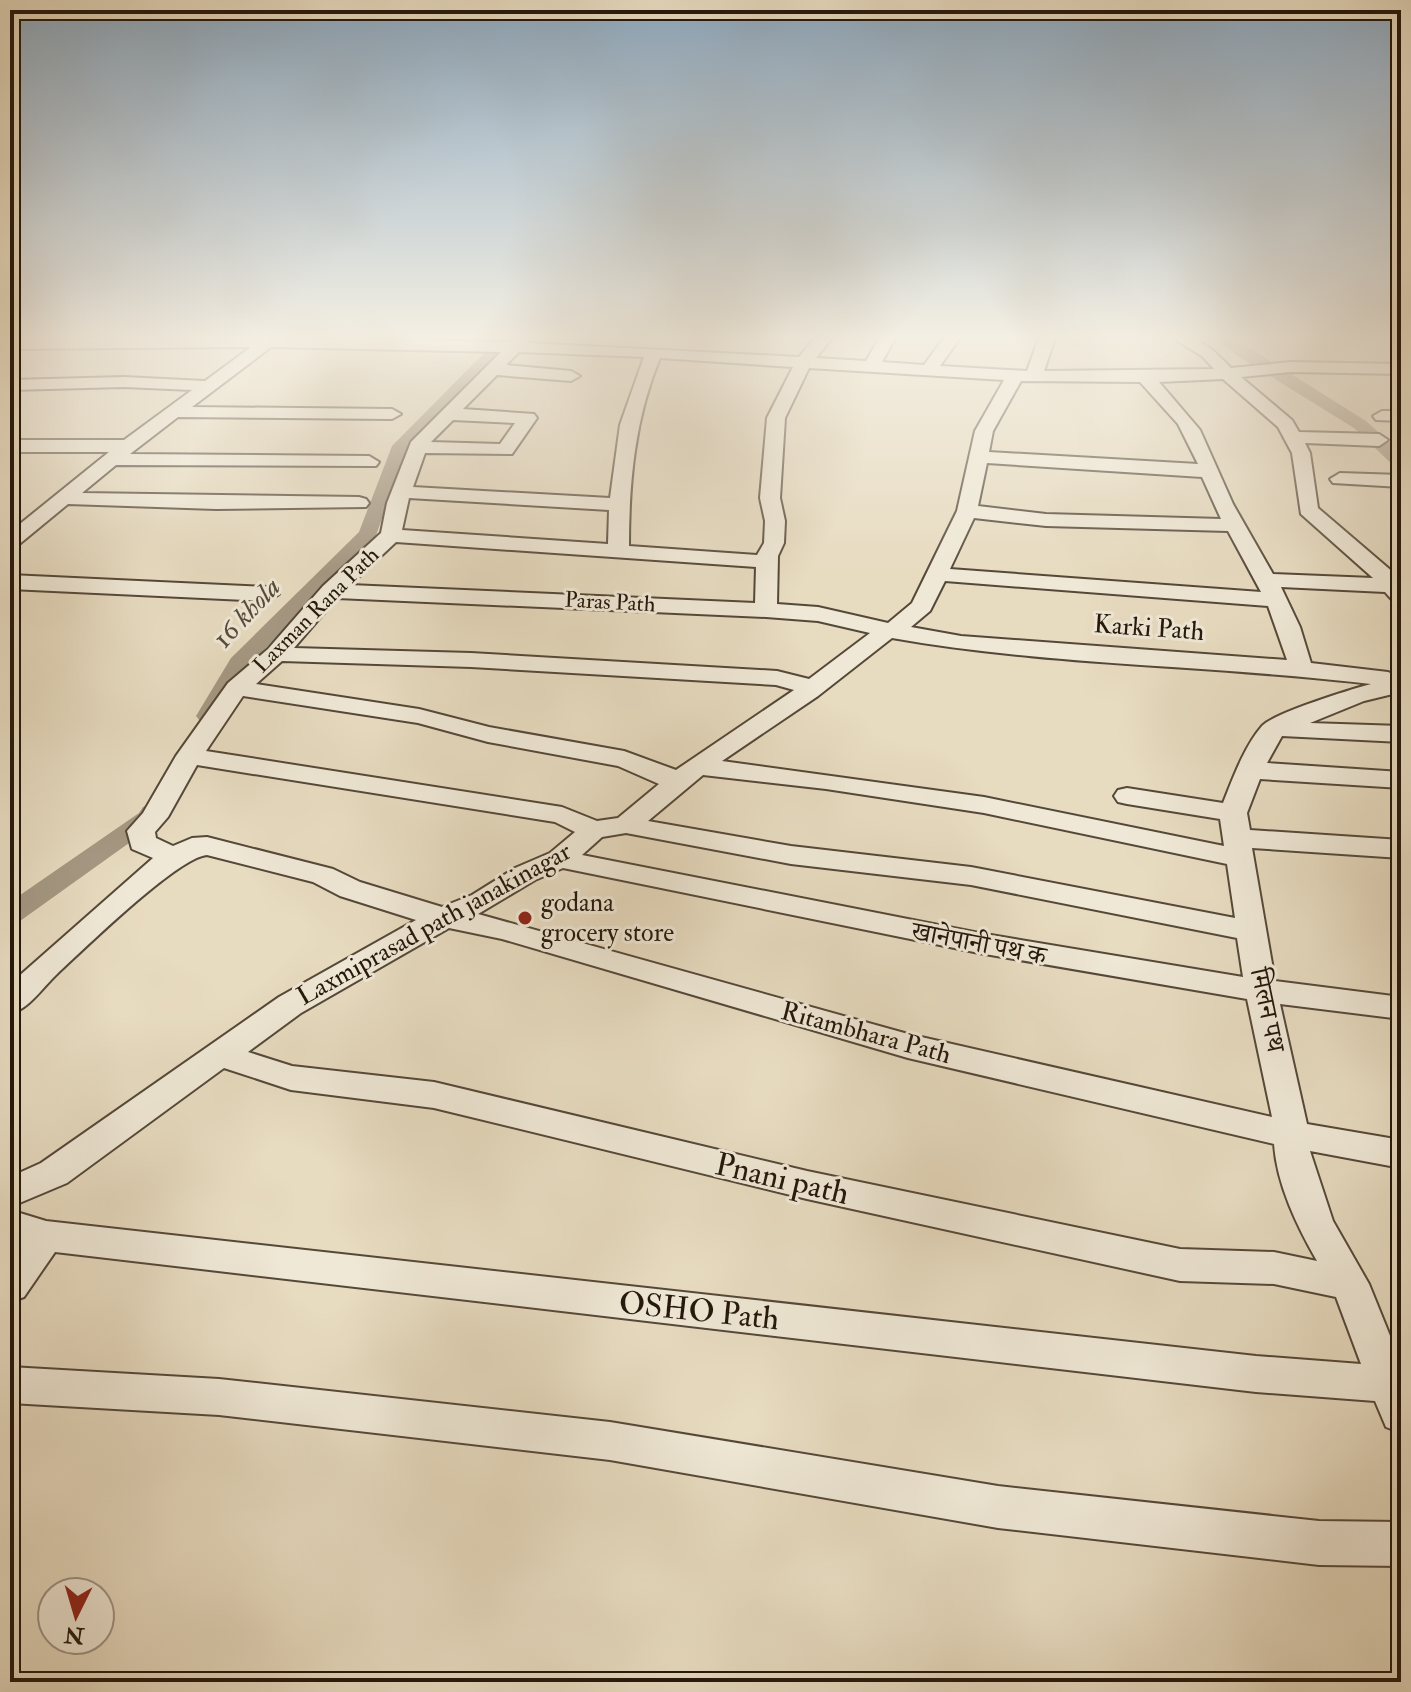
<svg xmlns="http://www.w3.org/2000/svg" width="1411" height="1692" font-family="'IM FELL Double Pica','Noto Serif Devanagari',serif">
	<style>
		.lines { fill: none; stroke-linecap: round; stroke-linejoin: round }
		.canal { fill: #a59883; fill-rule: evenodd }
		.street-casing { stroke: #554839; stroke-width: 4 }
		.street { fill: #efe8d6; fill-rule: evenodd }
		.poi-dot { fill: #8f2418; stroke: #efe8d6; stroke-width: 3 }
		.labels { text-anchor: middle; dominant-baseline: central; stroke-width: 6; stroke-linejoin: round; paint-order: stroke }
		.far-street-label { font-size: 22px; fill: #24170c; stroke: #efe8d6 }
		.street-label { font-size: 26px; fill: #24170c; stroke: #efe8d6 }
		.poi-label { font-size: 26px; fill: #24170c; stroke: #efe8d6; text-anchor: start }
		.water-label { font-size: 28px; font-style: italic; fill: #584b3c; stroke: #efe8d6 }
		.near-street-label { font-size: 32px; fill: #24170c; stroke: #efe8d6 }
	</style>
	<rect width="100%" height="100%" fill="#e7dbc0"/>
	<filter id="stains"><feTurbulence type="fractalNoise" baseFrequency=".0025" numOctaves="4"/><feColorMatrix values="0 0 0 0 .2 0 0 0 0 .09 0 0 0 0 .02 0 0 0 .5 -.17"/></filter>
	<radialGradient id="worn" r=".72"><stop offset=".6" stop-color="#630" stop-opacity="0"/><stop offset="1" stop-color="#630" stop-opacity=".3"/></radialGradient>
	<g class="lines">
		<g class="canal">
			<polygon points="502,335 517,335 406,452 375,538 248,666 216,721 200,721 196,716 231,658 359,532 392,446"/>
			<polygon points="1212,335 1229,335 1366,421 1401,453 1401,468 1395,467 1354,428 1236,355"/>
			<polygon points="152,804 161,807 165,812 157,823 20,921 10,924 10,902 139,813 143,807"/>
		</g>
		<defs>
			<g id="street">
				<path d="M 526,335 L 531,339 L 528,343 L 799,357 L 817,335 L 834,335 L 816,358 L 866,361 L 881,335 L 897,335 L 882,362 L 924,365 L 946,335 L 962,335 L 940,366 L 1027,371 L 1040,335 L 1056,335 L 1044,371 L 1214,369 L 1202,356 L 1168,335 C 1198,335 1211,347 1231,368 L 1291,362 L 1401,364 L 1401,374 L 1291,372 L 1241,377 L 1292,420 L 1299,432 L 1379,434 L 1388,440 L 1379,446 L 1305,443 L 1310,453 L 1318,508 L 1401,579 L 1401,603 L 1393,601 L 1385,592 L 1281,587 L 1300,627 L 1311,663 L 1388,672 L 1401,678 L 1401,692 L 1364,701 L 1310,723 L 1401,726 L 1401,742 L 1282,736 L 1267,763 L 1401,772 L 1401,788 L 1260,779 L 1247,813 L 1250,830 L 1401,840 L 1401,858 L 1252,848 L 1275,981 L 1401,997 L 1401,1019 L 1280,1004 L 1307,1124 L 1401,1140 L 1401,1168 L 1310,1151 L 1333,1221 L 1369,1284 L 1401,1363 L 1401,1433 L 1386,1427 L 1375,1401 L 1256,1392 L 55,1252 L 24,1297 L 10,1302 L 10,1256 L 20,1243 L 10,1240 L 10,1210 L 46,1221 L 1256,1356 L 1361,1364 L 1336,1297 L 1274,1284 L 1180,1281 L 807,1199 L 434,1108 L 291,1090 L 224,1068 L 67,1183 L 10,1207 L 10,1177 L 41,1163 L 279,997 L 416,920 L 340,896 L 313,882 L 207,855 C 178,857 83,950 57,974 C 42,988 30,1008 10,1014 L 10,984 L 153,858 L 132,849 L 127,831 L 143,813 L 176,756 L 228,683 L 268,649 L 323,586 L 381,533 L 387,503 L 411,442 L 501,352 L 271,347 L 192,407 L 392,409 L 401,414 L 392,419 L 178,417 L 130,454 L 369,456 L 379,462 L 376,466 L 116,465 L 82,493 L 359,497 L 366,499 L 369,503 L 366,507 L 216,509 L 68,504 L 17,546 L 10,548 L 10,532 L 109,452 L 10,452 L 10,440 L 124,440 L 192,390 L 124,387 L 10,390 L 10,380 L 124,377 L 205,381 L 251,347 L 10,349 L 10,339 L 197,336 L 510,342 L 517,336 ZM 519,352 L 644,357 L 620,425 L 610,498 L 413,487 L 425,453 L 512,454 L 537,418 L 534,414 L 463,409 L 497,375 L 571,381 L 580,376 L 571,371 L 506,365 ZM 660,358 L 793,367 L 767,418 L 760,498 L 765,521 L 764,543 L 757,555 L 629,546 C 629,481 635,418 660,358 ZM 809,368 L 1004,380 L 975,431 L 957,511 L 912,603 L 888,623 L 818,607 L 777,604 L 778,556 L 784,543 L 785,521 L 780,498 L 785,418 ZM 1223,379 L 1278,427 L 1292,453 L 1301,514 L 1373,578 L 1273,574 L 1233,504 L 1200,430 L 1159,382 ZM 1021,381 L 1140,382 L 1178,424 L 1198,464 L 989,452 L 993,431 ZM 453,420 L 515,423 L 500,444 L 431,442 ZM 987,463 L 1202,477 L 1221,519 L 1046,514 L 978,506 ZM 409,498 L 609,510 L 608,544 L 402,530 ZM 974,518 L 1046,526 L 1228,531 L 1261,592 L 950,569 ZM 396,542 L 756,567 L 755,603 L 350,585 ZM 945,581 L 1268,606 L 1287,660 L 961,636 L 911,627 L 930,611 ZM 337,598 L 766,617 L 818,621 L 870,633 L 809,679 L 777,671 L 471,653 L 294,648 ZM 892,638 C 1050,666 1213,665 1371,684 C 1352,689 1274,713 1262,726 C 1244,747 1233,778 1223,803 L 1127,788 L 1118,790 L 1114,796 L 1118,802 L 1127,804 L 1220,819 L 1224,846 L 984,797 L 722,761 L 818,696 ZM 282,661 L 471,667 L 776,685 L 794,690 L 676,770 L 624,751 L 489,727 L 419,709 L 256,684 ZM 243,696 L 418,723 L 488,742 L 618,766 L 659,784 L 618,818 L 597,821 L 562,807 L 206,751 ZM 197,765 L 555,822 L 575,832 L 550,853 L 515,868 L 472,895 L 442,907 L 360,882 L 333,869 L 207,837 L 192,838 L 173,846 L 156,838 L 155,832 L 168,817 ZM 703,775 L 826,789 L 984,813 L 1227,864 L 1235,918 L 971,867 L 791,846 L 648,821 ZM 626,833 L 791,864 L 971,885 L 1237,938 L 1243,977 L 979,933 L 582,855 L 602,837 ZM 563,868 L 979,953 L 1247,999 L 1272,1117 L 908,1034 L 478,914 L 535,880 ZM 449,928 L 502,939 L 908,1058 L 1274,1144 C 1277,1185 1297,1226 1317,1261 L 1274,1252 L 1180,1249 L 807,1171 L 434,1082 L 292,1066 L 248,1052 L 301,1013 Z"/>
				<polygon points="1382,411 1401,411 1401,421 1376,420 1373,416"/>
				<polygon points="1340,473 1401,475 1401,487 1333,483 1330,479"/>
				<polygon points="10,575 268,587 279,594 268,601 10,589"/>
				<polygon points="10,1367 219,1379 610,1422 998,1486 1319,1521 1401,1522 1401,1566 1319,1565 998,1528 610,1460 219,1415 10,1403"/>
			</g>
		</defs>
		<use href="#street" class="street-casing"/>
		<use href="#street" class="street"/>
	</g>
	<linearGradient id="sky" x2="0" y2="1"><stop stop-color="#8da9c0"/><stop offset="0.59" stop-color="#f4efe3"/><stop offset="1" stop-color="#f4efe3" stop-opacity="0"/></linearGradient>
	<rect width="1411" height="572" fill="url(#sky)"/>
	<circle class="poi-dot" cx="525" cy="918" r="8"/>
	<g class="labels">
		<g class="far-street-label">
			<text transform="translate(610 602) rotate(3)">Paras Path</text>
			<text transform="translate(316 610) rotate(-45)">Laxman Rana Path</text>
		</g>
		<g class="street-label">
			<text transform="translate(1149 628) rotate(4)">Karki Path</text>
			<text transform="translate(434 924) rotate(-29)">Laxmiprasad path janakinagar</text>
			<text transform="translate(979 944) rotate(11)">खानेपानी पथ क</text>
			<text transform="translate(1267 1010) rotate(78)">मिलन पथ</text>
			<text transform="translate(866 1033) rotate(15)">Ritambhara Path</text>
		</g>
		<g class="poi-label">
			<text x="541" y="903">godana<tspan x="541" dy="30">grocery store</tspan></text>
		</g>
		<g class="water-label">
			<text transform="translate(247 613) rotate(-47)">16 khola</text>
		</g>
		<g class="near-street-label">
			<text transform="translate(782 1179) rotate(13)">Pnani path</text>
			<text transform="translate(699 1311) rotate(6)">OSHO Path</text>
		</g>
	</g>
	<rect width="1411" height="1692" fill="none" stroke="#e7dbc0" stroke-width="40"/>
	<rect x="12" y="12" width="1387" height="1668" fill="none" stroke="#24170c" stroke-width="4"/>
	<rect x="20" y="20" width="1371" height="1652" fill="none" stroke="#24170c" stroke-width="2"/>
	<g transform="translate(76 1616) rotate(185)"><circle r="38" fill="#efe8d6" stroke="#9e9485" stroke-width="2"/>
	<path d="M0-6L14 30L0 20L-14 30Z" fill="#8f2418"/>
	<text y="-12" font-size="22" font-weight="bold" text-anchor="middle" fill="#24170c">N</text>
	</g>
	<rect width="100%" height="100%" filter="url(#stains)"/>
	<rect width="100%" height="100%" fill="url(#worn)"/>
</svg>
